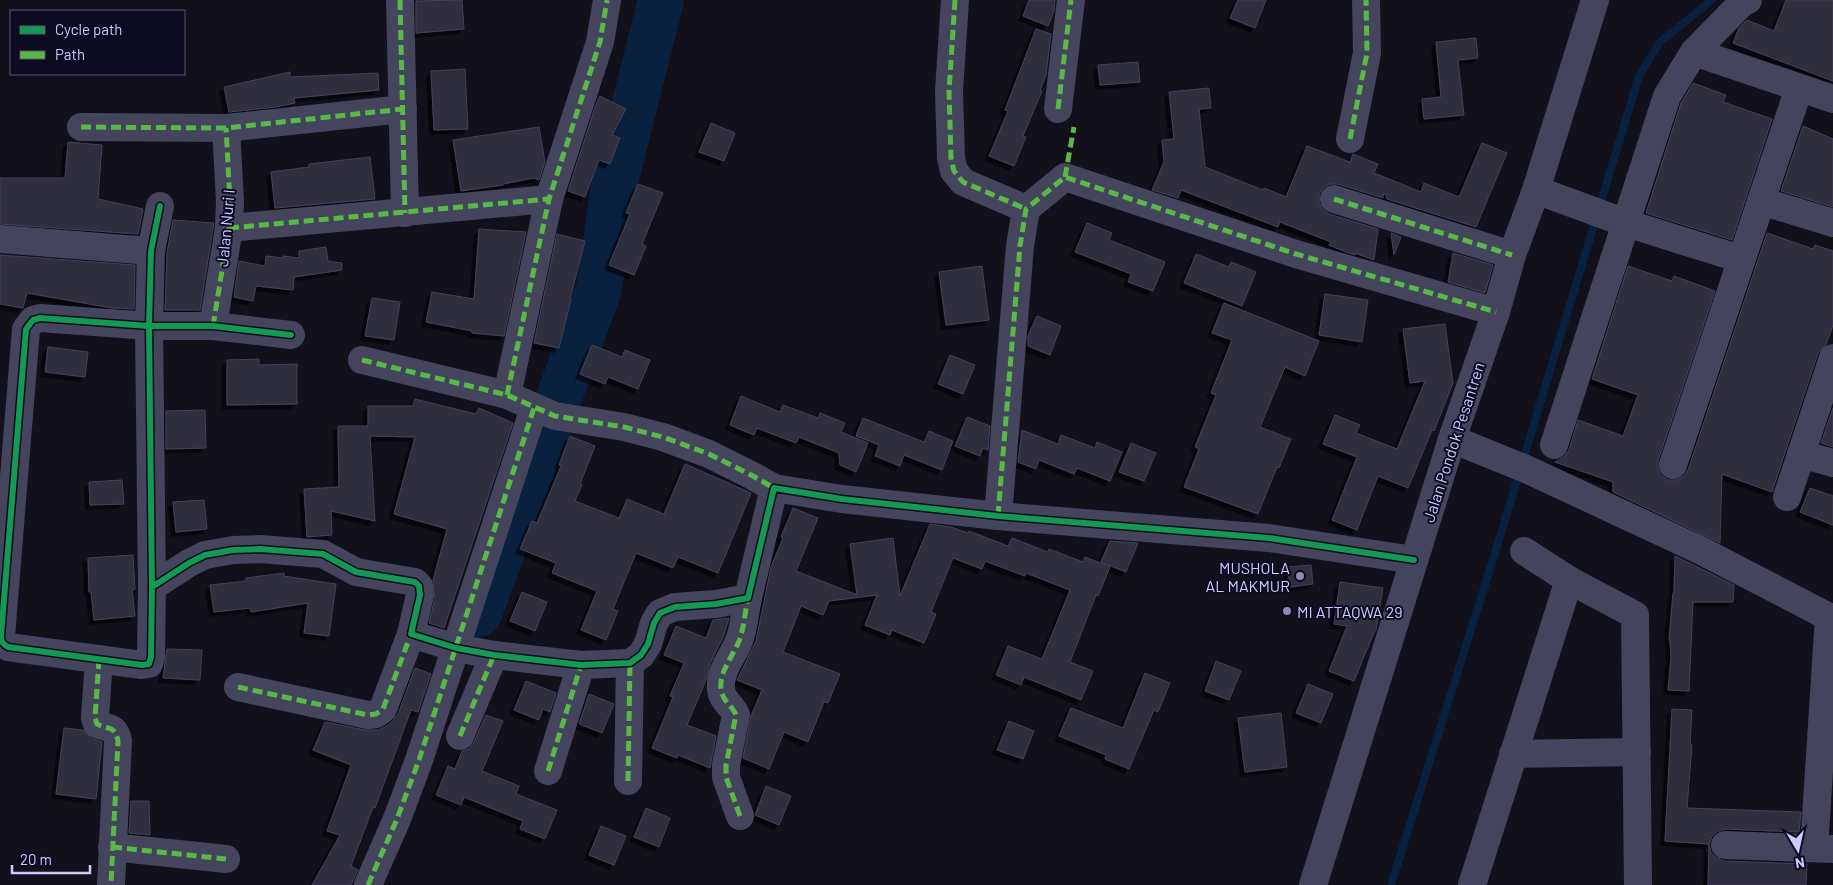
<svg xmlns="http://www.w3.org/2000/svg" width="1833" height="885" font-family="Barlow,sans-serif">
	<style>
		.lines { fill: none; stroke-linecap: round; stroke-linejoin: round }
		.stream { stroke: #09203f; stroke-width: 8 }
		.river { stroke: #09203f; stroke-width: 46 }
		.building { fill: #2f2d3e; stroke: #44415a; filter: url(#shadow) }
		.minor { stroke: #44455d; stroke-width: 28 }
		.quiet { stroke: #58b947; stroke-width: 5; stroke-dasharray: 10 5; stroke-linecap: butt }
		.cycleway-casing { stroke: #0d0b20; stroke-width: 9 }
		.cycleway { stroke: #139951; stroke-width: 6 }
		.poi-dot { fill: #8b89af; stroke: #0d0b20; stroke-width: 2 }
		.labels { text-anchor: middle; dominant-baseline: central; stroke-width: 4; stroke-linejoin: round; paint-order: stroke }
		.street-label { font-size: 16px; fill: #cdcaff; stroke: #0d0b20 }
		.poi-label { font-size: 16px; fill: #cdcaff; stroke: #0d0b20; text-anchor: end }
	</style>
	<defs>
		<filter id="shadow"><feDropShadow dx="-4.5" dy="4.5" stdDeviation="0" flood-color="#0009"/></filter>
	</defs>
	<rect width="100%" height="100%" fill="#11101b"/>
	<g class="lines">
		<polyline class="stream" points="1391,885 1495,553 1639,76 1660,42 1712,0"/>
		<polyline class="river" points="479,614 599,289 614,186 661,0"/>
	</g>
	<g class="building">
		<polygon points="462,0 464,29 416,33 416,1"/>
		<polygon points="1029,0 1055,0 1054,11 1048,26 1023,16"/>
		<polygon points="1238,0 1266,0 1255,28 1230,18"/>
		<polygon points="1786,0 1833,0 1833,81 1733,43 1739,28 1747,20 1774,31"/>
		<polygon points="1036,29 1051,34 1046,75 1040,90 1042,91 1023,136 1026,137 1014,166 989,156 1008,111 1005,110"/>
		<polygon points="1476,38 1478,58 1458,60 1464,115 1424,119 1422,99 1441,97 1436,42"/>
		<polygon points="1138,62 1140,82 1100,85 1098,65"/>
		<polygon points="465,69 468,129 434,130 431,71"/>
		<polygon points="290,72 290,77 378,73 379,90 294,98 295,103 276,107 229,112 224,87"/>
		<polygon points="1693,83 1726,95 1723,102 1772,119 1732,240 1646,213 1681,103"/>
		<polygon points="1209,88 1211,108 1199,109 1205,167 1263,190 1264,188 1286,197 1307,146 1350,162 1353,154 1378,164 1374,173 1421,192 1424,183 1459,197 1482,143 1507,153 1476,227 1387,199 1386,194 1383,194 1383,198 1338,184 1331,184 1324,187 1319,194 1319,202 1323,210 1329,214 1378,229 1374,260 1355,253 1355,255 1346,252 1329,245 1331,242 1280,222 1278,227 1181,190 1178,198 1152,190 1164,162 1162,140 1174,139 1169,92"/>
		<polygon points="600,96 626,109 612,135 620,138 610,164 599,160 585,197 568,191 596,104"/>
		<polygon points="711,123 735,133 724,161 699,152"/>
		<polygon points="1803,126 1833,139 1833,207 1781,191"/>
		<polygon points="539,127 545,162 539,180 534,178 503,184 503,185 461,191 453,140"/>
		<polygon points="68,142 102,145 98,199 143,209 138,234 0,224 0,178 65,178"/>
		<polygon points="370,157 375,199 275,208 271,172 309,167 309,164"/>
		<polygon points="638,184 663,193 642,244 646,246 634,275 609,265 630,214 626,213"/>
		<polygon points="173,220 214,223 200,310 165,310 167,253"/>
		<polygon points="1087,223 1112,233 1109,240 1165,262 1153,291 1128,282 1131,274 1075,252"/>
		<polygon points="479,229 526,232 504,336 472,333 472,331 426,322 432,292 474,299"/>
		<polygon points="1391,233 1401,237 1394,255"/>
		<polygon points="1767,233 1813,249 1815,245 1833,251 1833,325 1826,345 1818,353 1772,492 1722,474 1720,543 1613,492 1613,482 1555,462 1564,457 1569,450 1578,420 1623,436 1638,395 1592,379 1628,266 1672,281 1674,276 1715,291 1658,461 1658,468 1661,475 1668,480 1676,480 1684,476 1688,470"/>
		<polygon points="557,234 585,241 570,299 571,299 559,348 534,343"/>
		<polygon points="326,247 328,261 342,263 342,270 294,277 293,290 256,286 253,301 234,297 239,261 265,266 266,256 283,258 283,256 299,258 299,251"/>
		<polygon points="1453,253 1493,265 1485,293 1448,282"/>
		<polygon points="1196,254 1229,267 1231,262 1256,272 1242,306 1184,283"/>
		<polygon points="0,255 135,265 134,309 112,308 27,293 23,308 0,304"/>
		<polygon points="982,266 989,320 946,325 939,272"/>
		<polygon points="1325,294 1368,300 1362,342 1319,335"/>
		<polygon points="372,298 400,302 394,340 365,336"/>
		<polygon points="1224,303 1319,341 1305,376 1285,367 1260,427 1291,439 1279,468 1277,467 1258,514 1184,487 1199,449 1195,447 1216,395 1211,393 1232,340 1212,333"/>
		<polygon points="1037,316 1061,326 1050,355 1028,346 1028,336"/>
		<polygon points="1445,324 1453,383 1434,431 1432,430 1408,488 1378,476 1357,530 1332,520 1357,457 1323,444 1335,415 1360,425 1356,433 1397,449 1425,381 1410,383 1403,329"/>
		<polygon points="592,345 622,357 625,350 650,360 638,389 608,377 605,384 580,374"/>
		<polygon points="48,347 88,352 85,377 45,372"/>
		<polygon points="950,355 975,365 963,394 938,384"/>
		<polygon points="259,359 259,365 297,364 297,404 227,405 227,360"/>
		<polygon points="741,396 780,412 783,405 818,418 820,413 845,423 841,432 868,443 856,472 840,465 839,453 799,437 796,443 757,428 754,435 730,425"/>
		<polygon points="415,399 476,414 479,408 513,423 444,628 429,623 435,598 433,580 447,529 394,514 415,437 370,436 375,521 331,511 332,535 307,537 304,489 339,487 338,426 368,426 368,406 413,406"/>
		<polygon points="1833,408 1833,447 1821,443"/>
		<polygon points="205,410 206,448 166,449 166,411"/>
		<polygon points="967,417 990,426 988,450 983,448 980,456 955,446"/>
		<polygon points="863,418 924,442 929,431 953,441 942,470 904,455 900,466 875,456 879,445 856,436"/>
		<polygon points="1022,430 1058,444 1061,435 1095,448 1097,442 1122,452 1110,481 1077,468 1074,474 1039,460 1036,469 1018,462"/>
		<polygon points="570,436 595,446 580,484 582,485 575,501 619,518 627,499 664,514 685,464 751,493 718,573 678,557 673,568 636,553 613,609 618,611 606,640 581,630 597,591 552,573 556,563 520,549 532,521 537,523 561,466 559,465"/>
		<polygon points="1131,443 1156,453 1144,481 1119,472"/>
		<polygon points="122,480 124,504 90,505 89,482"/>
		<polygon points="1810,488 1833,496 1833,525 1800,512"/>
		<polygon points="204,500 207,529 176,532 173,502"/>
		<polygon points="793,508 818,518 796,571 857,595 850,544 893,538 900,596 930,524 951,527 968,533 969,531 1008,546 1012,538 1048,552 1049,549 1083,562 1085,557 1110,567 1098,596 1096,595 1070,662 1093,671 1081,700 1024,677 1021,685 996,675 1008,646 1042,659 1070,590 1026,573 1025,576 985,561 982,569 953,558 931,612 936,614 924,643 892,630 890,635 865,625 877,595 829,601 823,615 801,606 783,652 840,674 828,703 824,702 808,742 784,732 769,769 743,758 751,716 762,690 737,680 756,641 771,567 783,538 781,537"/>
		<polygon points="1110,541 1138,543 1126,572 1101,562"/>
		<polygon points="133,555 135,589 132,590 135,616 94,620 91,592 89,592 88,558"/>
		<polygon points="1675,556 1734,585 1733,602 1693,602 1689,691 1668,690 1671,657 1670,640 1669,640 1673,593 1674,593"/>
		<polygon points="1311,565 1313,584 1290,587 1288,567"/>
		<polygon points="284,573 284,576 336,584 329,636 304,633 308,603 251,612 250,608 214,612 210,585 246,581 246,578"/>
		<polygon points="1340,582 1383,588 1376,630 1375,630 1354,681 1329,671 1347,626 1334,624"/>
		<polygon points="522,592 547,602 535,631 510,621"/>
		<polygon points="729,618 724,635 710,664 706,680 687,725 716,736 710,768 678,755 677,758 652,748 673,697 670,696 684,663 664,655 676,626 706,638 713,620"/>
		<polygon points="167,649 202,650 200,680 163,678"/>
		<polygon points="1216,661 1241,671 1229,700 1205,691"/>
		<polygon points="415,668 431,674 418,712 411,710 375,808 373,807 351,866 358,870 353,881 351,885 312,885 340,835 327,831 351,765 313,750 325,722 365,730 378,730 385,727 392,722 398,714"/>
		<polygon points="1145,673 1170,683 1158,712 1154,710 1129,769 1105,759 1106,755 1059,736 1071,708 1123,728"/>
		<polygon points="526,681 556,693 550,712 543,709 539,720 514,710"/>
		<polygon points="1308,684 1333,694 1321,723 1296,713"/>
		<polygon points="589,694 614,704 602,733 579,724"/>
		<polygon points="1672,709 1692,710 1690,745 1692,745 1687,808 1801,812 1799,832 1726,829 1718,831 1712,836 1709,844 1711,853 1717,858 1724,861 1807,864 1806,885 1708,885 1709,844 1665,841"/>
		<polygon points="1281,713 1287,767 1245,772 1238,718"/>
		<polygon points="486,715 503,721 482,771 519,786 516,794 557,810 545,839 520,829 523,821 464,797 461,805 436,795 448,766 455,769 462,751 469,749 474,742"/>
		<polygon points="1009,721 1034,731 1023,759 997,750"/>
		<polygon points="64,728 83,730 91,738 102,742 96,799 56,794"/>
		<polygon points="766,786 791,796 779,825 755,815"/>
		<polygon points="131,801 149,801 150,835 129,833"/>
		<polygon points="646,808 670,818 659,847 634,837"/>
		<polygon points="601,826 626,836 614,865 589,855"/>
	</g>
	<g class="lines">
		<g class="minor">
			<polyline points="400,0 405,213"/>
			<polyline points="955,0 949,91 951,158 954,171 963,182 1026,209"/>
			<polyline points="1694,52 1833,99"/>
			<polyline points="1058,109 1071,0"/>
			<polyline points="81,127 226,128 403,109"/>
			<polyline points="1350,139 1367,53 1366,0"/>
			<polyline points="1536,190 1626,223 1741,259"/>
			<polyline points="1334,199 1512,255"/>
			<polyline points="1761,201 1833,223"/>
			<path d="M 160,206 L 151,251 L 149,326 L 152,587 L 151,657 L 149,664 L 142,665 L 8,647 C 3,644 1,642 1,636 L 26,329 L 33,320 L 40,318 L 149,326 L 213,326 L 291,335"/>
			<polyline points="229,228 549,199"/>
			<polyline points="0,239 151,251"/>
			<polyline points="213,326 229,228 230,202 226,128"/>
			<polyline points="362,360 507,395 555,416 624,427 663,437 709,454 753,476 774,488"/>
			<polyline points="507,395 549,199 600,42 607,0"/>
			<polyline points="1452,439 1526,469 1700,550 1829,617 1814,848"/>
			<polyline points="1554,445 1667,96 1694,52 1742,3 1748,0"/>
			<polyline points="1801,454 1833,463"/>
			<polyline points="1673,465 1799,88"/>
			<polyline points="1787,497 1833,358"/>
			<polyline points="998,516 1020,246 1026,209 1065,177 1296,254 1496,312"/>
			<polyline points="1524,551 1569,580 1635,615 1638,885"/>
			<polyline points="152,587 189,563 205,555 233,550 260,549 323,554 356,572 415,582 419,586 420,595 411,634 456,648 494,655 581,665 630,663 641,655 648,644 654,623 660,613 675,607 716,604 748,598 774,488 842,499 998,516 1269,538 1414,560"/>
			<path d="M 99,659 L 95,718 L 97,724 C 109,730 115,725 118,741 L 111,885"/>
			<polyline points="238,687 368,715 376,714 383,709 411,634"/>
			<polyline points="460,736 494,655"/>
			<polyline points="1513,754 1637,752"/>
			<polyline points="548,771 581,665"/>
			<polyline points="628,781 630,663"/>
			<path d="M 740,816 L 726,777 L 726,765 L 736,715 C 732,705 722,701 721,689 C 719,672 733,656 739,641 C 744,628 745,612 748,598"/>
			<polyline points="1725,845 1833,849"/>
			<polyline points="112,847 226,859"/>
			<polyline points="368,885 397,819 419,760 534,408"/>
			<polyline points="1313,885 1452,439 1496,312 1512,255 1536,190 1595,0"/>
			<polyline points="1472,885 1569,580"/>
		</g>
		<g class="quiet">
			<polyline points="400,0 405,213"/>
			<polyline points="955,0 949,91 951,158 954,171 963,182 1026,209"/>
			<polyline points="1058,109 1071,0"/>
			<polyline points="81,127 226,128 403,109"/>
			<polyline points="1350,139 1367,53 1366,0"/>
			<polyline points="1065,177 1074,127"/>
			<polyline points="1334,199 1512,255"/>
			<polyline points="229,228 549,199"/>
			<polyline points="213,326 229,228 230,202 226,128"/>
			<polyline points="362,360 507,395 555,416 624,427 663,437 709,454 753,476 774,488"/>
			<polyline points="507,395 549,199 600,42 607,0"/>
			<polyline points="998,516 1020,246 1026,209 1065,177 1296,254 1496,312"/>
			<path d="M 99,659 L 95,718 L 97,724 C 109,730 115,725 118,741 L 111,885"/>
			<polyline points="238,687 368,715 376,714 383,709 411,634"/>
			<polyline points="460,736 494,655"/>
			<polyline points="548,771 581,665"/>
			<polyline points="628,781 630,663"/>
			<path d="M 740,816 L 726,777 L 726,765 L 736,715 C 732,705 722,701 721,689 C 719,672 733,656 739,641 C 744,628 745,612 748,598"/>
			<polyline points="112,847 226,859"/>
			<polyline points="368,885 397,819 419,760 534,408"/>
		</g>
		<defs>
			<g id="cycleway">
				<path d="M 160,206 L 151,251 L 149,326 L 152,587 L 151,657 L 149,664 L 142,665 L 8,647 C 3,644 1,642 1,636 L 26,329 L 33,320 L 40,318 L 149,326 L 213,326 L 291,335"/>
				<polyline points="152,587 189,563 205,555 233,550 260,549 323,554 356,572 415,582 419,586 420,595 411,634 456,648 494,655 581,665 630,663 641,655 648,644 654,623 660,613 675,607 716,604 748,598 774,488 842,499 998,516 1269,538 1414,560"/>
			</g>
		</defs>
		<use href="#cycleway" class="cycleway-casing"/>
		<use href="#cycleway" class="cycleway"/>
	</g>
	<g class="poi-dot">
		<circle cx="1300" cy="576" r="5"/>
		<circle cx="1287" cy="611" r="5"/>
	</g>
	<g class="labels">
		<g class="street-label">
			<text transform="translate(225 228) rotate(-85)">Jalan Nuri I</text>
			<text transform="translate(1453 442) rotate(-72)">Jalan Pondok Pesantren</text>
		</g>
		<g class="poi-label">
			<text x="1290" y="567">MUSHOLA<tspan x="1290" dy="18">AL MAKMUR</tspan></text>
			<text x="1297" y="611" text-anchor="start">MI ATTAQWA 29</text>
		</g>
	</g>
	<rect x="10" y="10" width="175" height="65" fill="#0d0b20" stroke="#5a5779"/>
	<rect x="20" y="26" width="25" height="8" fill="#139951" stroke="#5a5779"/>
	<text x="55" y="35" font-size="15" fill="#cdcaff">Cycle path</text>
	<rect x="20" y="51" width="25" height="8" fill="#58b947" stroke="#5a5779"/>
	<text x="55" y="60" font-size="15" fill="#cdcaff">Path</text>
	<g transform="translate(1798 850) rotate(171)" stroke="#0d0b20" stroke-width="4" paint-order="stroke">
	<path d="M0-4L9 19L0 12L-9 19Z" fill="#cdcaff"/>
	<text y="-8" font-size="14" font-weight="bold" text-anchor="middle" fill="#cdcaff">N</text>
	</g>
	<path d="M12 865v8h78v-8" fill="none" stroke="#cdcaff" stroke-width="2.5"/>
	<text x="20" y="865" font-size="15" fill="#cdcaff" stroke="#0d0b20" stroke-width="4" paint-order="stroke">20 m</text>
</svg>
